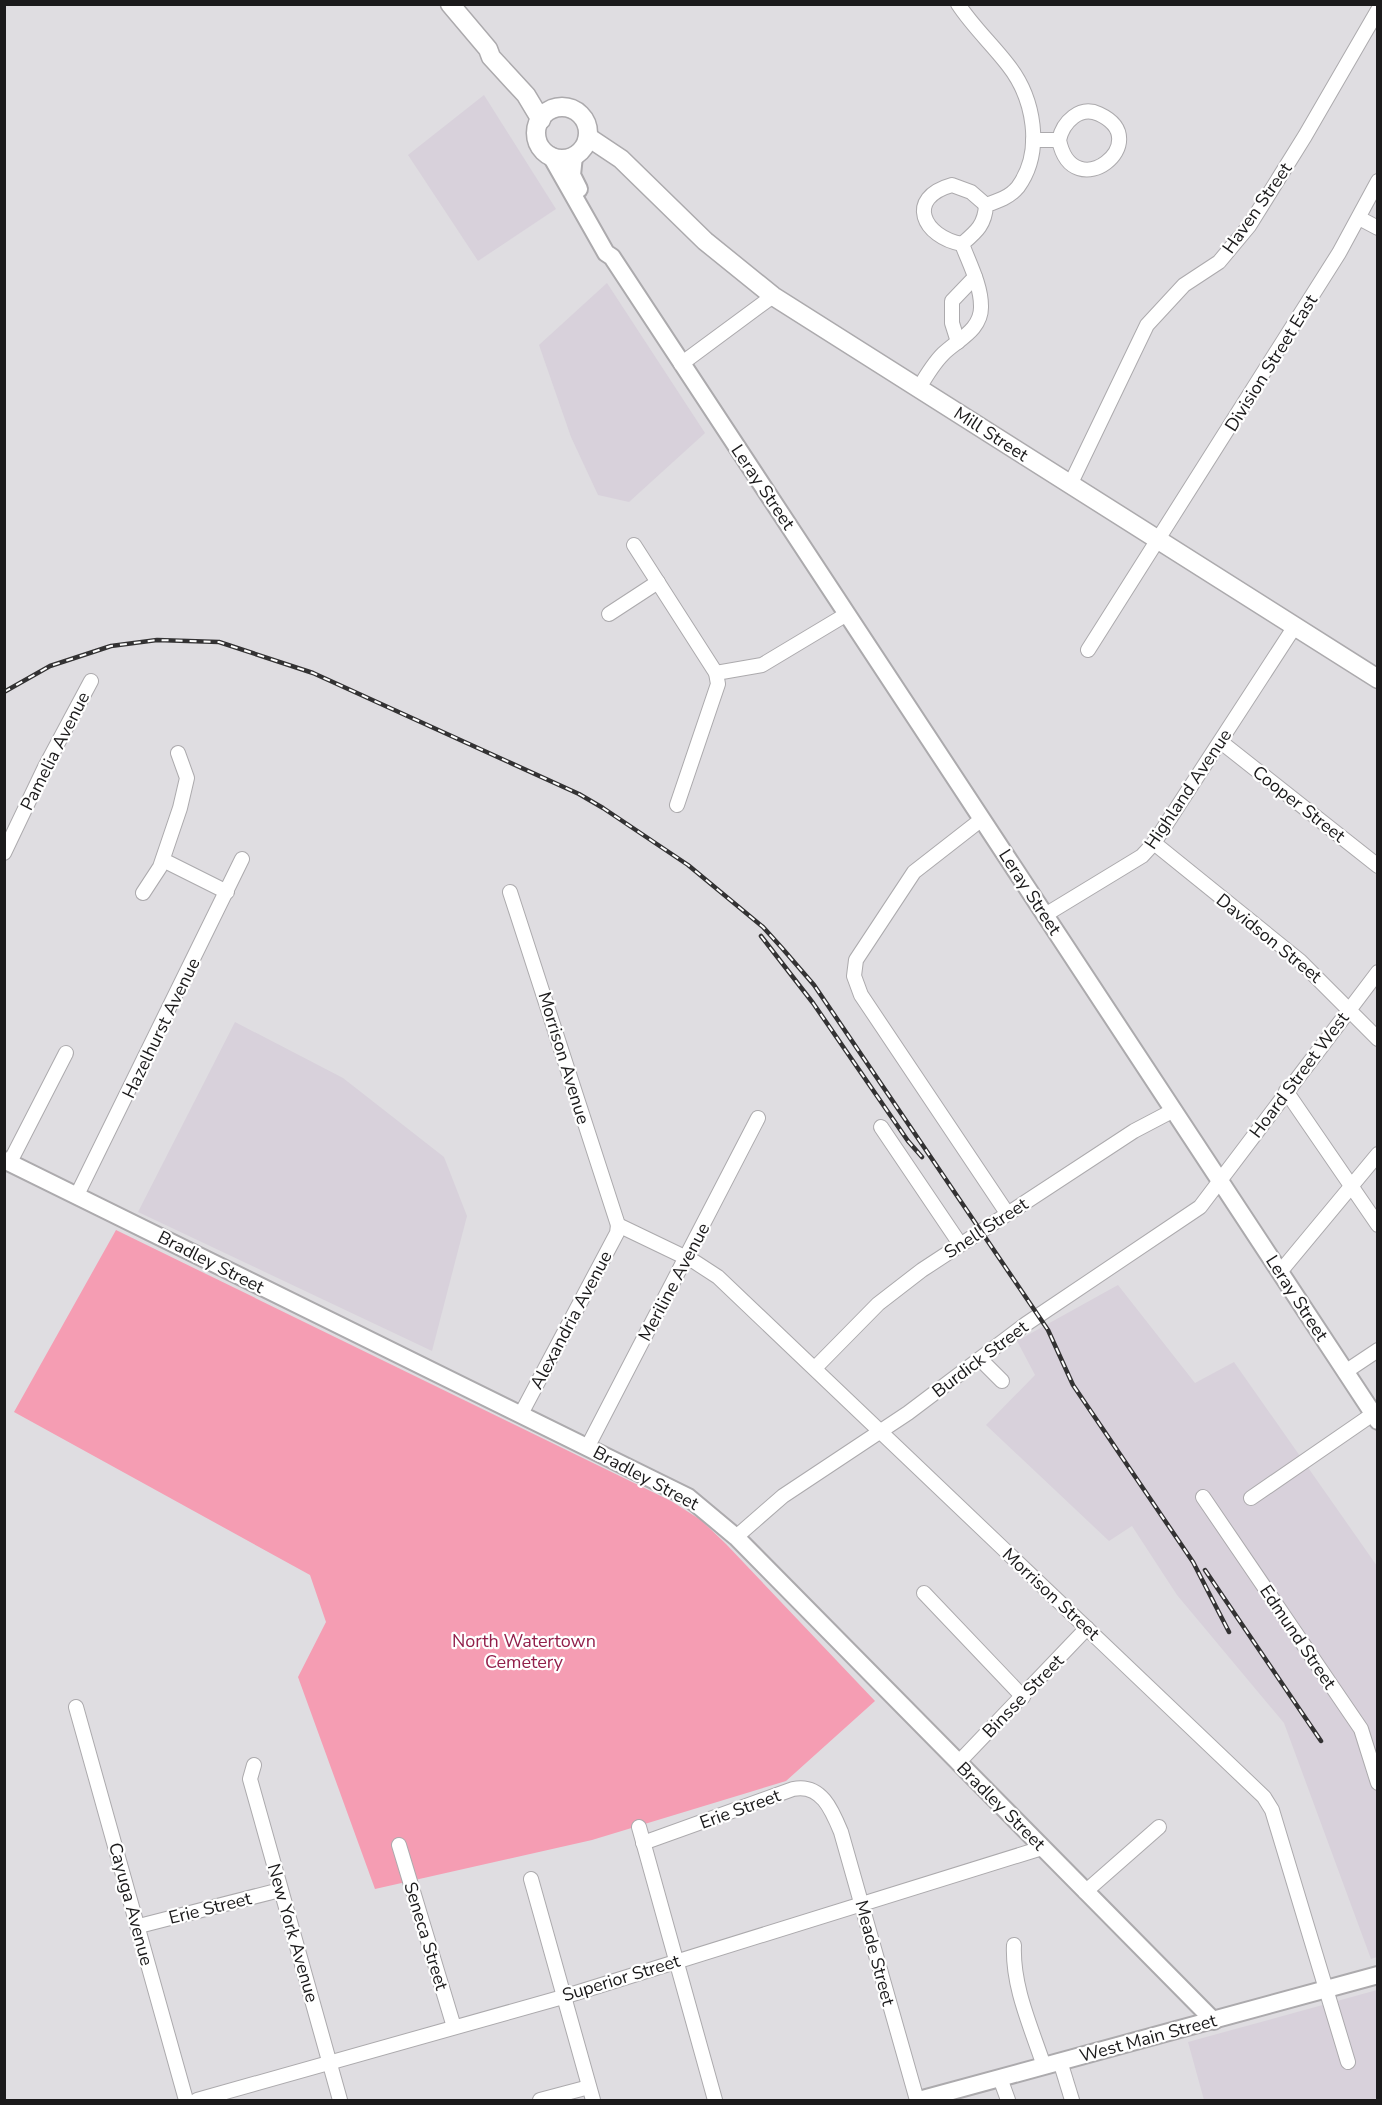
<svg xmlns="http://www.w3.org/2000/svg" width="1382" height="2105" font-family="'Nunito Sans',sans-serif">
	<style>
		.built { fill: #d8d1db }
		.green { fill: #f59db3 }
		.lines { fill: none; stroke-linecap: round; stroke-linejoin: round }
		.minor-casing { stroke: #acaaad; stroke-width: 16 }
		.major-casing { stroke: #acaaad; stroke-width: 20 }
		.highway-casing { stroke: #acaaad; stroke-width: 21 }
		.minor { stroke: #fff; stroke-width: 14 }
		.major { stroke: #fff; stroke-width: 16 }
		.highway { stroke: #fff; stroke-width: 18 }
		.rail-casing { stroke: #333233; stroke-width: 4.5 }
		.rail { stroke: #fff; stroke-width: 2; stroke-dasharray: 7; stroke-linecap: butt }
		.labels { text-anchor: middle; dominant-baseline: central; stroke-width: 4.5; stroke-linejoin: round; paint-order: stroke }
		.street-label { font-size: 18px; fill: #1b1a1b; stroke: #fff }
		.park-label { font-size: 18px; fill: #92204b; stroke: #fff }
	</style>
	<rect width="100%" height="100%" fill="#dfdde1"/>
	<g class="built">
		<polygon points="484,95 556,209 478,261 408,155"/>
		<polygon points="607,283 705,433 629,502 598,495 571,437 539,345"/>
		<polygon points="235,1022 343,1078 444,1157 467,1216 432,1351 138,1212"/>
		<polygon points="1118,1285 1195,1383 1234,1362 1377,1566 1377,1957 1371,1959 1284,1723 1177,1595 1132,1526 1109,1541 986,1425 1035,1375 1017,1341"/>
		<polygon points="1377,1990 1377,2098 1371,2100 1204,2100 1188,2042"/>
	</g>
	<polygon class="green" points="116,1230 671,1501 701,1520 726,1544 875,1701 786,1781 592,1840 375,1889 298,1677 326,1622 310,1575 14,1412"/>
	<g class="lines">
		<defs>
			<g id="minor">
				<path d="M 1033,140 L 1059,140 C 1063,122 1080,105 1099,114 C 1157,141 1073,208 1059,140"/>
				<polyline points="1359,218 1378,228"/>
				<path d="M 962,244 C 923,237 905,198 952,185 L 971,192 L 986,205"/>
				<polyline points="958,342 952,323 952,301 975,277"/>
				<polyline points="681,364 773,296"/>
				<path d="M 919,388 C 926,376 933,364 943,354 C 957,340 982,330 981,306 C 981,285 969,263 962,244 C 976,232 985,225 986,205 C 998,201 1010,197 1018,187 C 1044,151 1034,98 1008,65 C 992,44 973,27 958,4"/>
				<polyline points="1070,485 1147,325 1184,285 1219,262 1249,226 1305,136 1378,10"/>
				<polyline points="634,545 716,673 718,684 677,805"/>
				<polyline points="609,614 658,582"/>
				<polyline points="1088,650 1339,253 1378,181"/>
				<polyline points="716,673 762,665 847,614"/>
				<polyline points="1221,742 1378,866"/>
				<polyline points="982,819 914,872 856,960 854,976 861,995 1007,1213"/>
				<polyline points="1154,843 1300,961 1378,1039"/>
				<polyline points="4,853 45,767 91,681"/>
				<polyline points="163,860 227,892"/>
				<polyline points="510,892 618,1225"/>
				<polyline points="143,893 160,867 180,808 187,778 178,753"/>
				<polyline points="1045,915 1142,856 1154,843 1295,626"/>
				<polyline points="1286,1091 1378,1225"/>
				<polyline points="881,1127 960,1244"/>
				<polyline points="10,1162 66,1053"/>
				<polyline points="77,1195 242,859"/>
				<polyline points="618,1225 695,1262 718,1277 1264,1797 1272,1810 1348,2062"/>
				<polyline points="1280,1272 1378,1154"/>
				<polyline points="980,1359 1002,1381"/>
				<polyline points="815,1368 878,1304 922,1270 1134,1131 1174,1110"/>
				<polyline points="1345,1372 1378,1350"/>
				<polyline points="521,1414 617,1233 618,1225"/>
				<polyline points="588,1446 758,1118"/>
				<polyline points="1203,1497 1361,1729 1378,1783"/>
				<polyline points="1251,1498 1373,1414"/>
				<polyline points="736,1537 783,1496 908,1413 1026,1324 1200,1207 1378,972"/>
				<polyline points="924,1593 1023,1697"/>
				<polyline points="76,1707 186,2100"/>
				<polyline points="958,1763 1087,1628"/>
				<polyline points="254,1765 250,1779 340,2100"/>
				<polyline points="639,1827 715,2100"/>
				<path d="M 643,1843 L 793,1789 C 821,1783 832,1810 841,1832 L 917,2100"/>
				<polyline points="399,1845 454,2027"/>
				<polyline points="531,1879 593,2100"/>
				<polyline points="1085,1892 1159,1827"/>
				<polyline points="139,1926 280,1890"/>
				<path d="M 1014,1945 C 1012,1986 1031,2027 1044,2066"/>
				<polyline points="1060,2061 1072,2100"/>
				<polyline points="1000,2078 1008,2100"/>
				<polyline points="197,2100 563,1997 1042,1848"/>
				<polyline points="540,2100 589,2087"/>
			</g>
			<g id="major">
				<polyline points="551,156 606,253 612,257 1378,1421"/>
				<polyline points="574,156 572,175 579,189"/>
				<polyline points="4,1160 688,1497 736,1537 1214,2021"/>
				<polyline points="919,2100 1378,1975"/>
			</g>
			<g id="highway">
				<polyline points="450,4 488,49 491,57 526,95 541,120"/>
				<circle cx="562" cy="133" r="26"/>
				<polyline points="588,137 621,159 705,241 773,296 1378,679"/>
			</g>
		</defs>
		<use href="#minor" class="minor-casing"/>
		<use href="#major" class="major-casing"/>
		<use href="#highway" class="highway-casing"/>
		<use href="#minor" class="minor"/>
		<use href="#major" class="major"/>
		<use href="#highway" class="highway"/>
		<defs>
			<g id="rail">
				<polyline points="4,692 50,666 111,646 157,640 219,642 313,673 579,794 603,808 688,865 763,927 782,948 814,985 1048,1330 1073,1385 1193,1562 1229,1632"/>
				<polyline points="761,936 813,1003 908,1141 922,1157"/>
				<polyline points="1205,1570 1321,1741"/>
			</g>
		</defs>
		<use href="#rail" class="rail-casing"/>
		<use href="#rail" class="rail"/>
	</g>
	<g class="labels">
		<g class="street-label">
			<text transform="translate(1257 208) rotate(-55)">Haven Street</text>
			<text transform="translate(1271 363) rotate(-58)">Division Street East</text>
			<text transform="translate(991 434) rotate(33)">Mill Street</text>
			<text transform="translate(763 487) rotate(56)">Leray Street</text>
			<text transform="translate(55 751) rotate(-63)">Pamelia Avenue</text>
			<text transform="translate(1188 789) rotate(-56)">Highland Avenue</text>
			<text transform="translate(1299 804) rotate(38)">Cooper Street</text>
			<text transform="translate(1030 892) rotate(57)">Leray Street</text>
			<text transform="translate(1269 938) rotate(39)">Davidson Street</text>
			<text transform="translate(161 1028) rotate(-64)">Hazelhurst Avenue</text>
			<text transform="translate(564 1058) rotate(73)">Morrison Avenue</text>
			<text transform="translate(1299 1075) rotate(-53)">Hoard Street West</text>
			<text transform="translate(986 1228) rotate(-33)">Snell Street</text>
			<text transform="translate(211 1262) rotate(27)">Bradley Street</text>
			<text transform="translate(674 1282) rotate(-62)">Meriline Avenue</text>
			<text transform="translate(1297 1298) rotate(57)">Leray Street</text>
			<text transform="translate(571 1320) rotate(-62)">Alexandria Avenue</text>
			<text transform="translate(980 1359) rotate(-37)">Burdick Street</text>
			<text transform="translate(646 1478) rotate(28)">Bradley Street</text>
			<text transform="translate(1051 1594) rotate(43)">Morrison Street</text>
			<text transform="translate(1298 1637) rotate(56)">Edmund Street</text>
			<text transform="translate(1023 1696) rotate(-46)">Binsse Street</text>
			<text transform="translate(1001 1806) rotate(45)">Bradley Street</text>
			<text transform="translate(740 1809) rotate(-20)">Erie Street</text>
			<text transform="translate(131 1904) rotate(75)">Cayuga Avenue</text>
			<text transform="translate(210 1908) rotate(-14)">Erie Street</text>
			<text transform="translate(293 1933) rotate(74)">New York Avenue</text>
			<text transform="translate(426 1936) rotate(73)">Seneca Street</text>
			<text transform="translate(875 1953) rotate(75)">Meade Street</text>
			<text transform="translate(621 1978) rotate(-17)">Superior Street</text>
			<text transform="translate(1148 2038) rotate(-15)">West Main Street</text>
		</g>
		<g class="park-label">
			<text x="524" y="1641">North Watertown<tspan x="524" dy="21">Cemetery</tspan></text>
		</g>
	</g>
	<rect width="1382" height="2105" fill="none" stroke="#1b1a1b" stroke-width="12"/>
</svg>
